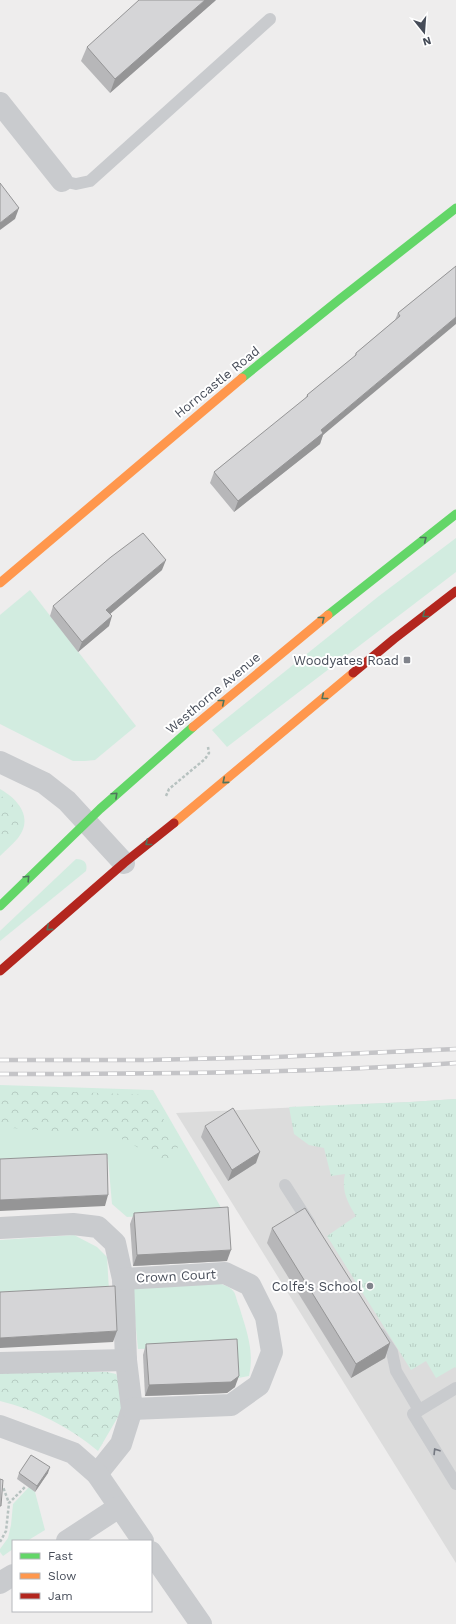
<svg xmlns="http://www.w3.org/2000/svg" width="456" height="1624" font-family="'Work Sans',sans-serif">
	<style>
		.education { fill: #dcdcdc }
		.grass { fill: #d2ece0 }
		.forest { fill: url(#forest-crowns) }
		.park { fill: url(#park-tufts) }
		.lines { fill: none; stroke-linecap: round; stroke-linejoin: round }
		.path { stroke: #b7c2c0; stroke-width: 2.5; stroke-dasharray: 3 2; stroke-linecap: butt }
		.lane { stroke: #c9cbce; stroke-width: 12 }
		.street { stroke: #c9cbce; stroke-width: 22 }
		.fast { stroke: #63d668; stroke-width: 9 }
		.slow { stroke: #ff974d; stroke-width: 9 }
		.jam { stroke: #b3261e; stroke-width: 9 }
		.rail-casing { stroke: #c4c4c7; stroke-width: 4.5 }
		.rail { stroke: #fff; stroke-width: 3; stroke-dasharray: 9; stroke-linecap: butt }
		.wall { fill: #b7b7b9 }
		.shaded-wall { fill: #959596 }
		.building { fill: #d5d5d7; stroke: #959596 }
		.oneway { stroke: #4f755d }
		.oneway2 { stroke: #747881 }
		.poi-dot { fill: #81848c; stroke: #fff; stroke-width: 1.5 }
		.labels { text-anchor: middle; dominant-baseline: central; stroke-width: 4; stroke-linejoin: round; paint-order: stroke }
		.street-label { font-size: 13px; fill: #464c58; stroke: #fff }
		.poi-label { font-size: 13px; fill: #464c58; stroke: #fff; text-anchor: end }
	</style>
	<defs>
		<pattern id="forest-crowns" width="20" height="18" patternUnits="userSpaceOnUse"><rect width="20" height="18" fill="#d2ece0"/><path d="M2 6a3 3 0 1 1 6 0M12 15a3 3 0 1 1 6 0" fill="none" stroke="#b6ccc2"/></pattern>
		<pattern id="park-tufts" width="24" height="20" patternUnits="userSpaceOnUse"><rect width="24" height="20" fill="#d2ece0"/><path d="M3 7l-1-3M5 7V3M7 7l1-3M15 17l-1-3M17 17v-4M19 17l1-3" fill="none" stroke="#b6ccc2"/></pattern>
	</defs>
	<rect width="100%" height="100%" fill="#eeeded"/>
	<polygon class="education" points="456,1099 456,1563 176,1113 410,1102"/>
	<g class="grass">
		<polygon points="456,538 456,572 227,747 212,730 379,596"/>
		<polygon points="30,590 136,726 95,760 85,761 73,761 0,724 0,615"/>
		<path d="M 0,789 C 18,799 34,818 18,838 C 13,844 6,850 0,856 Z"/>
		<path d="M 76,859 C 84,859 88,863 86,871 L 0,941 L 0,931 Z"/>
		<polygon points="0,1085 153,1090 223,1211 127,1217 112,1204 108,1159 0,1164"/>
		<polygon points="74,1235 97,1247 107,1257 109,1290 0,1295 0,1240"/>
		<path d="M 211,1281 C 218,1283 229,1285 234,1292 C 236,1295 237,1302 239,1306 C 246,1329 255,1352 249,1376 L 238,1378 L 236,1347 L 138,1349 L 132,1289 Z"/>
		<polygon points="29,1487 35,1492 45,1530 27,1541 13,1541 13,1549 3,1556 0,1552 0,1549 8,1538 11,1525 13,1504"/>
	</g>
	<g class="forest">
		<polygon points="0,795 16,807 20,820 15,835 0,850"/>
		<polygon points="0,1089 149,1095 179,1145 172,1158 160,1163 141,1149 116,1136 12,1128 0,1128"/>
		<path d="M 0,1371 L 107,1372 L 116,1374 L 123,1392 L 122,1410 L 98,1451 C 69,1427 37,1410 0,1401 Z"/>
	</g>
	<path class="park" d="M 456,1099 L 456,1368 L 455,1367 L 436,1378 L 426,1361 L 411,1370 L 327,1236 L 356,1216 C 348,1203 341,1191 345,1174 L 331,1176 L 324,1148 L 309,1145 L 294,1134 L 289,1107 L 410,1102 Z"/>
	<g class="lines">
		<g class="path">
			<polyline points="166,796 169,789 205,759 209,753 208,747"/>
			<polyline points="0,1485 3,1487 9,1503"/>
			<polyline points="0,1542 6,1531 9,1503 26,1486"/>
		</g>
		<g class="lane">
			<polyline points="62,181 76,184 90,181 270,19"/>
			<polyline points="285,1185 310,1224"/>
			<polyline points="380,1334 392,1352 396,1371 419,1410"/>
			<polyline points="456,1388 413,1414 456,1484"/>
		</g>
		<g class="street">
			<polyline points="0,103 62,181"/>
			<polyline points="0,762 44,783 67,801 124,863"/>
			<polyline points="0,1228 73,1224 98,1227 115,1243 123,1279 126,1360 132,1409 121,1444 97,1474"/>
			<polyline points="123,1279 225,1273 250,1285 266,1317 272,1352 259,1385 231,1405 132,1409"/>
			<polyline points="0,1363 126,1360"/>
			<polyline points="0,1426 73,1453 97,1474 143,1541"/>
			<polyline points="67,1541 119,1507"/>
			<polyline points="151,1552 201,1624"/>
			<polyline points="0,1583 13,1575"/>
		</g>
		<g class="fast">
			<polyline points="242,378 340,299 456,208"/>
			<polyline points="328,615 456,514"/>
			<polyline points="0,906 100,809 193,727"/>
		</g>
		<g class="slow">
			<polyline points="0,583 242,378"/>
			<polyline points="193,727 328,615"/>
			<polyline points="174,823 353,673"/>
		</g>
		<g class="jam">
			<polyline points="353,673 394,639 456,591"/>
			<polyline points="0,971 124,863 174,823"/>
		</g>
		<defs>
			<g id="rail">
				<polyline points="0,1060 147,1060 276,1057 456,1049"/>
				<path d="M 0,1074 C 152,1074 304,1073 456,1063"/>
			</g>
		</defs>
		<use href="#rail" class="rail-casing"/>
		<use href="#rail" class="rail"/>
	</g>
	<g class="wall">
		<polygon points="216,0 110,93 81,61 87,47"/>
		<polygon points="456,266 323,435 320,444 234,512 210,483 214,472 305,399 307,395 354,357 356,353 395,320 398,313"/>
		<polygon points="162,570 110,614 109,626 78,652 50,616 53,606"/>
		<polygon points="205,1126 256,1163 228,1181 201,1137"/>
		<polygon points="134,1213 227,1261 133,1266 130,1224"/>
		<polygon points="272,1228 390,1343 385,1358 351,1378 267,1243"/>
		<polygon points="146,1344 235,1387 227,1393 145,1396 143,1355"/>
		<polygon points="19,1473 48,1473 35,1492 17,1479"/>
	</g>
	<g class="shaded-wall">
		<polygon points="205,0 216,0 110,93 115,79"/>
		<polygon points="19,208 15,219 0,230 0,223"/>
		<polygon points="456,317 456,324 323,435 320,444 234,512 238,501 321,430"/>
		<polygon points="166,560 162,570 103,620 106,610"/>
		<polygon points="112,616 109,626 78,652 82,642"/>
		<polygon points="260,1152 256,1163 228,1181 232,1170"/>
		<polygon points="108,1195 105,1206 0,1211 0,1200"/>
		<polygon points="231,1250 227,1261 133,1266 137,1255"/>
		<polygon points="117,1331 113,1342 0,1348 0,1338"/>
		<polygon points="390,1343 385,1358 351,1378 356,1364"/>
		<polygon points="239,1376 235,1387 227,1393 145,1396 149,1385"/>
		<polygon points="50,1467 48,1473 35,1492 37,1486"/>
	</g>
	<g class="building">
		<polygon points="139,0 205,0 115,79 87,47"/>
		<polygon points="0,183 19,208 0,223"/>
		<polygon points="456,266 456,317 321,430 323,433 238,501 214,472 308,396 307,395 356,355 356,353 400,316 398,313"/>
		<polygon points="143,533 166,560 106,610 112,616 82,642 53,606 111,557"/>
		<polygon points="233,1108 260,1152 232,1170 205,1126"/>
		<polygon points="107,1154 108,1195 0,1200 0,1159"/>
		<polygon points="228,1207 231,1250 137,1255 134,1213"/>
		<polygon points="305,1208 390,1343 356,1364 272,1228"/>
		<polygon points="115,1286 117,1331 0,1338 0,1292"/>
		<polygon points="237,1339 239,1376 231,1382 149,1385 146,1344"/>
		<polygon points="31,1455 50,1467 37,1486 19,1473"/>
		<polygon points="0,1479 3,1480 1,1506 0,1506"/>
	</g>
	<defs><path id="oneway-chevron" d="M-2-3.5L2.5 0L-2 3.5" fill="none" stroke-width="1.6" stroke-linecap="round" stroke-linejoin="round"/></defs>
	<g class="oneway">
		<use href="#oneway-chevron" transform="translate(424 539) rotate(-38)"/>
		<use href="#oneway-chevron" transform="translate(425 615) rotate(142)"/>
		<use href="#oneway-chevron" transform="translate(322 619) rotate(-39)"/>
		<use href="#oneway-chevron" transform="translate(324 697) rotate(141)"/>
		<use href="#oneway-chevron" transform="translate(222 702) rotate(-39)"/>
		<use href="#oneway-chevron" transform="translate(225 781) rotate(140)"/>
		<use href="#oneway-chevron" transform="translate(115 795) rotate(-43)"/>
		<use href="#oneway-chevron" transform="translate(148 843) rotate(141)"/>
		<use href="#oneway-chevron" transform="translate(27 878) rotate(-46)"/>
		<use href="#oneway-chevron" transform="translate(49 928) rotate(139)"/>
	</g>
	<use class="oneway2" href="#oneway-chevron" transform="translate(436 1451) rotate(-122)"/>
	<g class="poi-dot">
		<rect x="403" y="656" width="8" height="8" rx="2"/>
		<circle cx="370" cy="1286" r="4"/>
	</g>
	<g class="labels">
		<g class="street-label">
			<text transform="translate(217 382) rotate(-39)">Horncastle Road</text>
			<text transform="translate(213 693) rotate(-40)">Westhorne Avenue</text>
			<text transform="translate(176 1276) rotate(-3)">Crown Court</text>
		</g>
		<g class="poi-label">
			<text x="399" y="660">Woodyates Road</text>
			<text x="362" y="1286">Colfe's School</text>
		</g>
	</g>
	<rect x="12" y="1540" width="140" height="72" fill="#ffffff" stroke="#b5b7bc"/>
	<rect x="20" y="1553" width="20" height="6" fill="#63d668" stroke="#b5b7bc"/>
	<text x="48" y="1560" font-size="12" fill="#464c58">Fast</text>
	<rect x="20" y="1573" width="20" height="6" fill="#ff974d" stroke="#b5b7bc"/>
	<text x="48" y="1580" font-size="12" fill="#464c58">Slow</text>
	<rect x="20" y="1593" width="20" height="6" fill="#b3261e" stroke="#b5b7bc"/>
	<text x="48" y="1600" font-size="12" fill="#464c58">Jam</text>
	<g transform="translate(424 32) rotate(163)" stroke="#ffffff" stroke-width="3" paint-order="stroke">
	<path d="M0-3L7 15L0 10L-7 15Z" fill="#464c58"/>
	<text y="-6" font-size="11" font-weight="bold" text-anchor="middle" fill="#464c58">N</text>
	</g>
</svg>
